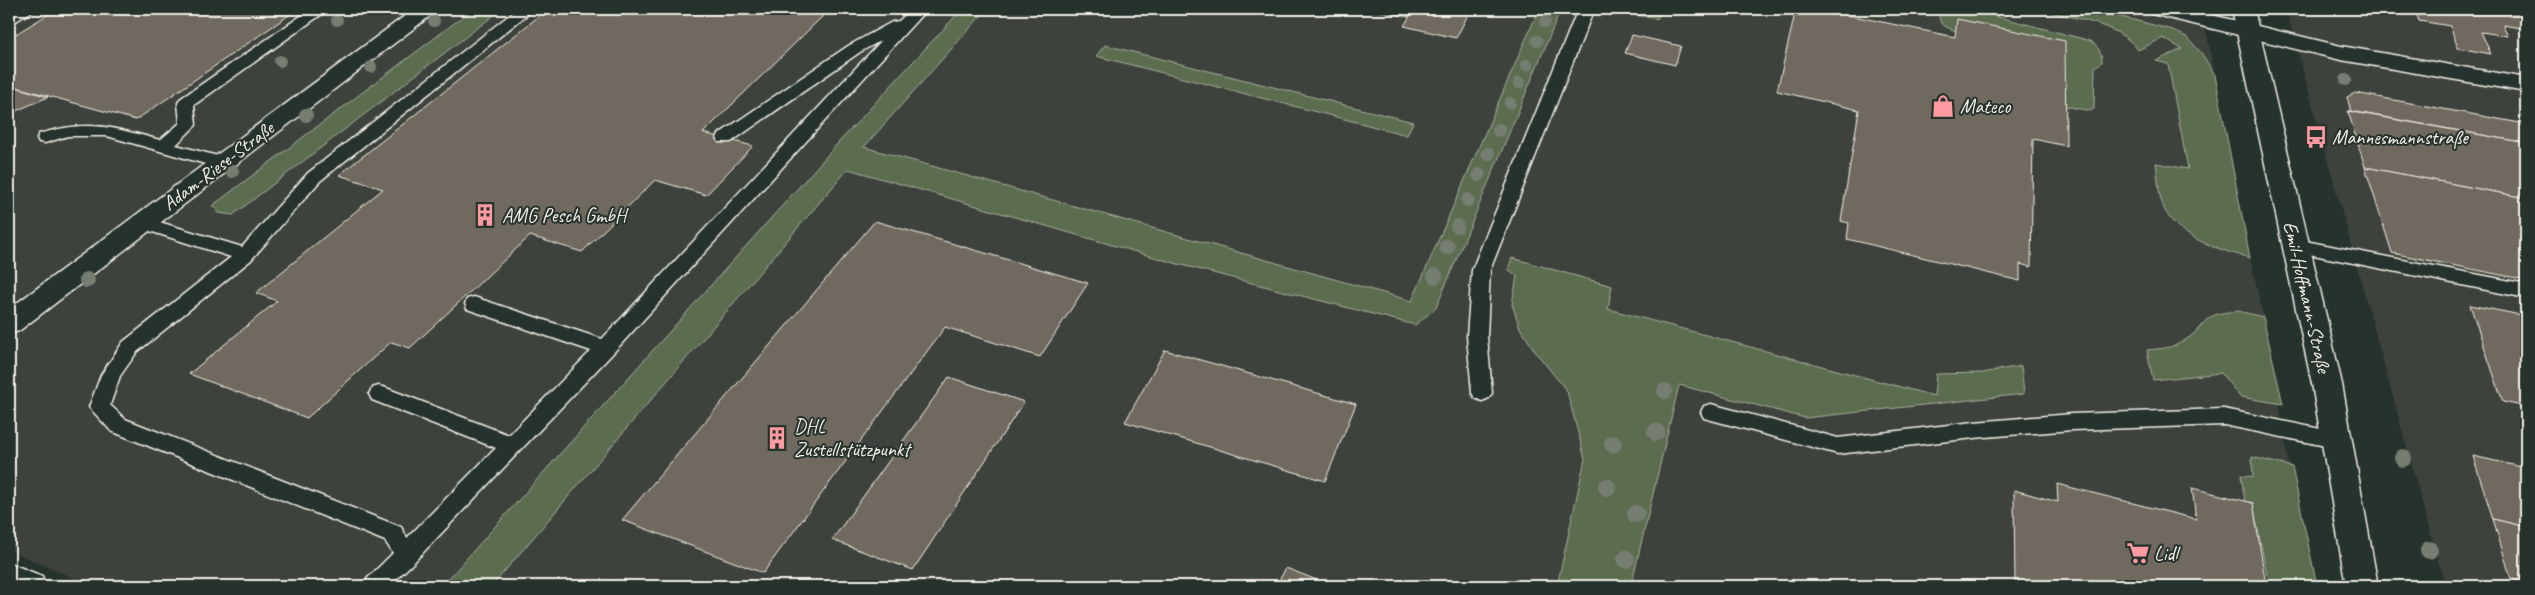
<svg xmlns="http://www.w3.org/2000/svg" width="2535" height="595" font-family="Caveat,sans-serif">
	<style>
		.built { fill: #3c433c }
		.green { fill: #5b6c4f; stroke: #a8ae9c }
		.building { fill: #70695e; stroke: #f4f1e8 }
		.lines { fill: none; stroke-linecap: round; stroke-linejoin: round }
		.lane-casing { stroke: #f4f1e8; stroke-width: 3 }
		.street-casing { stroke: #f4f1e8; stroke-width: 3 }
		.secondary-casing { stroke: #f4f1e8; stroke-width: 3 }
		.lane { fill: #26332d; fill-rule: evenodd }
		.street { fill: #26332d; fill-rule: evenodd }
		.secondary { fill: #26332d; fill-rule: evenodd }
		.tree { fill: #767e72 }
		.labels { text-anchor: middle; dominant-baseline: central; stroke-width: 4; stroke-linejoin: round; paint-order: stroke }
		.poi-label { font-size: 20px; fill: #f4f1e8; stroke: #26332d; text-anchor: start }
		.street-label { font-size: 20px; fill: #f4f1e8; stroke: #26332d }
	</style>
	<rect width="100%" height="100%" fill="#26332d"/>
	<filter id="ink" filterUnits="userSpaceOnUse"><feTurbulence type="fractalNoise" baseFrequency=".02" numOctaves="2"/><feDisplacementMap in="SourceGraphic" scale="10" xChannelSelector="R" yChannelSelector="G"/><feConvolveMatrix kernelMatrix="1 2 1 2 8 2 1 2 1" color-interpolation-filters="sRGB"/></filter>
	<g filter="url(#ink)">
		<g class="built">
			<polygon points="9,9 2202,9 2250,258 2283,404 2279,403 2289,467 2292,467 2317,586 92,586 9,550"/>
			<polygon points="2286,9 2526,9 2526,586 2445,586"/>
		</g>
		<g class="green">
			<polygon points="473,9 502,9 233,215 219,213 212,206"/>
			<polygon points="962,9 987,9 864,147 1412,301 1539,9 1561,9 1436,308 1415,325 1178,264 848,169 492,586 442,586 840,141"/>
			<polygon points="1606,9 1662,9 1657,19"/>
			<path d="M 1945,9 L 1972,10 L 2091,41 C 2098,47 2102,52 2102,62 L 2095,67 L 2094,109 L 2090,111 L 2065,106 L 1956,31 C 1945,27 1936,23 1940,10 Z"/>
			<path d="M 2037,9 L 2090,9 L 2173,30 L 2188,38 L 2202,54 L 2215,75 L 2250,258 C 2221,250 2175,238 2163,206 C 2158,193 2158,177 2156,163 L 2188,169 L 2168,64 L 2156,61 L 2182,49 L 2163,38 L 2138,50 C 2120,23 2067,17 2037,9 Z"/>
			<polygon points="1105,45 1413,122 1407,135 1096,56"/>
			<polygon points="1512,258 1612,286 1608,309 1934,396 1936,374 1982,373 2021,366 2024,394 1805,418 1679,385 1631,586 1557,586 1585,459 1567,391 1537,354 1520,328 1512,304 1517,276 1508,269"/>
			<path d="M 2238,311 L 2263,317 L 2283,404 L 2240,397 L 2221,373 L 2153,380 L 2147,350 C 2158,349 2173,348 2182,342 C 2210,326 2196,314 2238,311 Z"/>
			<polygon points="2252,457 2292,467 2317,586 2269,586 2253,504 2245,501 2241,475 2253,477"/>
		</g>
		<g class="building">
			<polygon points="57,9 298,9 136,120 9,85 9,38"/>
			<polygon points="548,9 830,9 703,133 753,146 706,195 655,180 582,252 530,236 410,348 391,342 307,418 189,374 277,301 256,293 383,189 339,175"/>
			<polygon points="1372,9 1414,9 1409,17"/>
			<polygon points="1414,9 1471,9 1456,38 1404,26"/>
			<polygon points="1796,9 1819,9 1955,37 1957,19 2065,41 2066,146 2033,139 2031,267 2020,264 2020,281 1847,239 1849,223 1841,221 1859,110 1777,91"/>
			<polygon points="2415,9 2524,9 2526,15 2526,29 2503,25 2508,36 2481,32 2491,54 2458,48 2450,26 2419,21"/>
			<polygon points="1632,35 1681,46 1675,65 1625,53"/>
			<polygon points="9,85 48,97 9,114"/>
			<polygon points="2355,93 2526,124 2526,143 2351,111 2347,97"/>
			<polygon points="2348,111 2526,143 2526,198 2365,167"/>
			<polygon points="2365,167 2526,198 2526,280 2392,253"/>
			<polygon points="875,221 1088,283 1040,357 945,327 763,573 622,520"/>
			<polygon points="2470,305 2526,316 2526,407 2503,402"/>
			<polygon points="1165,350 1356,404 1325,481 1125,422"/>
			<polygon points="949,377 1024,402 913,570 832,540"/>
			<polygon points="2473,456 2526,468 2526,527 2493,519"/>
			<polygon points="2057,484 2196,519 2192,488 2253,503 2266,586 2015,586 2014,490 2058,502"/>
			<polygon points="2493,519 2526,527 2526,582 2511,579"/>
			<polygon points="1286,568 1332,586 1276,586"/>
		</g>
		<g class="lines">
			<defs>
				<g id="lane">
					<polygon points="18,9 36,9 9,25 9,14"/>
					<path d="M 311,9 L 329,9 L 194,105 L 196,125 L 176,145 L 229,159 L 232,163 L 229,167 L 223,169 L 107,136 L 68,136 L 45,143 L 39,142 L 37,138 L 39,134 C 87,119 113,127 160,140 L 180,123 L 178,103 L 180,99 Z"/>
					<polygon points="517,9 534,9 320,181 251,260 137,352 120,376 110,405 125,419 401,527 407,538 496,448 372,400 369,394 372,388 379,386 386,388 509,435 591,351 467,309 465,304 467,299 474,297 602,339 882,40 860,52 731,142 719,142 717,138 719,134 848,46 892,22 899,21 911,9 927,9 613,353 414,562 389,586 364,586 367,579 393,553 385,541 111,431 89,407 101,375 123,342 231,257 137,227 134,223 137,219 143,217 242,247 308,173"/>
					<polygon points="1578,9 1594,9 1490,270 1487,336 1492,393 1489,398 1482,401 1475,398 1472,393 1467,336 1472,270"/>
					<polygon points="2295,239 2526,284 2526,298 2289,250 2286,245 2289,240"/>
					<polygon points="1711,404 1838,438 1974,422 2072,414 2224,409 2335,432 2342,434 2345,440 2342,446 2335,448 2224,425 2072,430 1974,438 1838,454 1704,418 1701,412 1704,406"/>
				</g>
				<g id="street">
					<polygon points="414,9 439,9 19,331 9,334 9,309"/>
					<polygon points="2149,9 2187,9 2341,46 2526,78 2526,92 2341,60 2152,14"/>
					<polygon points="9,563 42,576 46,586 9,586"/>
				</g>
				<polygon id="secondary" points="2232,9 2254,9 2342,384 2378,586 2346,586 2312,384"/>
			</defs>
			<use href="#lane" class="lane-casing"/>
			<use href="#street" class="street-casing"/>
			<use href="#secondary" class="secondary-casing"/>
			<use href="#lane" class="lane"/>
			<use href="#street" class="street"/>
			<use href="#secondary" class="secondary"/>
		</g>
		<g class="tree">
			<circle cx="337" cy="20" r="6"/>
			<circle cx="434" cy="21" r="6"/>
			<circle cx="1545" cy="22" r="6"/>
			<circle cx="1537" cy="41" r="6"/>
			<circle cx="280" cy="61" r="6"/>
			<circle cx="1527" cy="65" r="6"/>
			<circle cx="371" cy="67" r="6"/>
			<circle cx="2346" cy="80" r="6"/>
			<circle cx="1519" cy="83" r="6"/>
			<circle cx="1510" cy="103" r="6"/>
			<circle cx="306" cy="115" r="7"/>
			<circle cx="1499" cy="130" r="7"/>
			<circle cx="1488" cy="154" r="7"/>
			<circle cx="232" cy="171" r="7"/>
			<circle cx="1479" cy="175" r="7"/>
			<circle cx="1468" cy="200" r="7"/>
			<circle cx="1457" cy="226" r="7"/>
			<circle cx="1447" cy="247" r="8"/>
			<circle cx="1435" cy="276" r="8"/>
			<circle cx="87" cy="280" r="8"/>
			<circle cx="1665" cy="391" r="8"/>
			<circle cx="1656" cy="432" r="9"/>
			<circle cx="1613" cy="444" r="9"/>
			<circle cx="2403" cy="458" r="9"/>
			<circle cx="1607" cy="487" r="9"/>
			<circle cx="1636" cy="514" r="9"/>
			<circle cx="2429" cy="550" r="9"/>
			<circle cx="1626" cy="559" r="9"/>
		</g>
	</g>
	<defs>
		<symbol id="shop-bare" viewBox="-9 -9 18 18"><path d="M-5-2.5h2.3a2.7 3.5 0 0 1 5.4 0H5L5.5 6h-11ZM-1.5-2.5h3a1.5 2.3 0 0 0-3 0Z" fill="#ff9aa2" stroke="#26332d" stroke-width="2.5" paint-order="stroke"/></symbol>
		<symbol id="bus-bare" viewBox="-9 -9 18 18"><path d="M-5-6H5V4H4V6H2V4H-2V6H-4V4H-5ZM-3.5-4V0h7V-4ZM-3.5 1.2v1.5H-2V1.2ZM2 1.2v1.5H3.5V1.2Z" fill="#ff9aa2" stroke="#26332d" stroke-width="2.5" paint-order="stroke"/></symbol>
		<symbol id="building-bare" viewBox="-9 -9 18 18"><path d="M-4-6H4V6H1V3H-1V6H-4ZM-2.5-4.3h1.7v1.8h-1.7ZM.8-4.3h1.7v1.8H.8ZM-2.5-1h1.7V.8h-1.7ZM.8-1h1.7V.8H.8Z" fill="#ff9aa2" stroke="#26332d" stroke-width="2.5" paint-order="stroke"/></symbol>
		<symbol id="supermarket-bare" viewBox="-9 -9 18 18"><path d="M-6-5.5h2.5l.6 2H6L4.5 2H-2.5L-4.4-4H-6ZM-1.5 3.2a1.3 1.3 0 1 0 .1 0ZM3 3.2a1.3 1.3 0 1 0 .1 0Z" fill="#ff9aa2" stroke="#26332d" stroke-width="2.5" paint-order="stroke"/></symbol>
	</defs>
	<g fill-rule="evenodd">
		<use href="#shop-bare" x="1927" y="90" width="32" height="32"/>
		<use href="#bus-bare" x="2300" y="121" width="32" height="32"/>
		<use href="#building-bare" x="469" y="199" width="32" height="32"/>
		<use href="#building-bare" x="761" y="422" width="32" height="32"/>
		<use href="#supermarket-bare" x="2122" y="537" width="32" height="32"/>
	</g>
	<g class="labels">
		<g class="poi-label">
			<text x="1960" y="106">Mateco</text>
			<text x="2332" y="137">Mannesmannstraße</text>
			<text x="502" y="215">AMG Pesch GmbH</text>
			<text x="794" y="426">DHL<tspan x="794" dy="23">Zustellstützpunkt</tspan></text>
			<text x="2154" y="553">Lidl</text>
		</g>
		<g class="street-label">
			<text transform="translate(218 166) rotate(-37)">Adam-Riese-Straße</text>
			<text transform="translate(2307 297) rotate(77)">Emil-Hoffmann-Straße</text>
		</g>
	</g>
	<rect width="2535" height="595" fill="none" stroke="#26332d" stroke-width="30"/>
	<rect x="15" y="15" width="2505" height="565" fill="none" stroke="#f4f1e8" stroke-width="2" filter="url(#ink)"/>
</svg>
